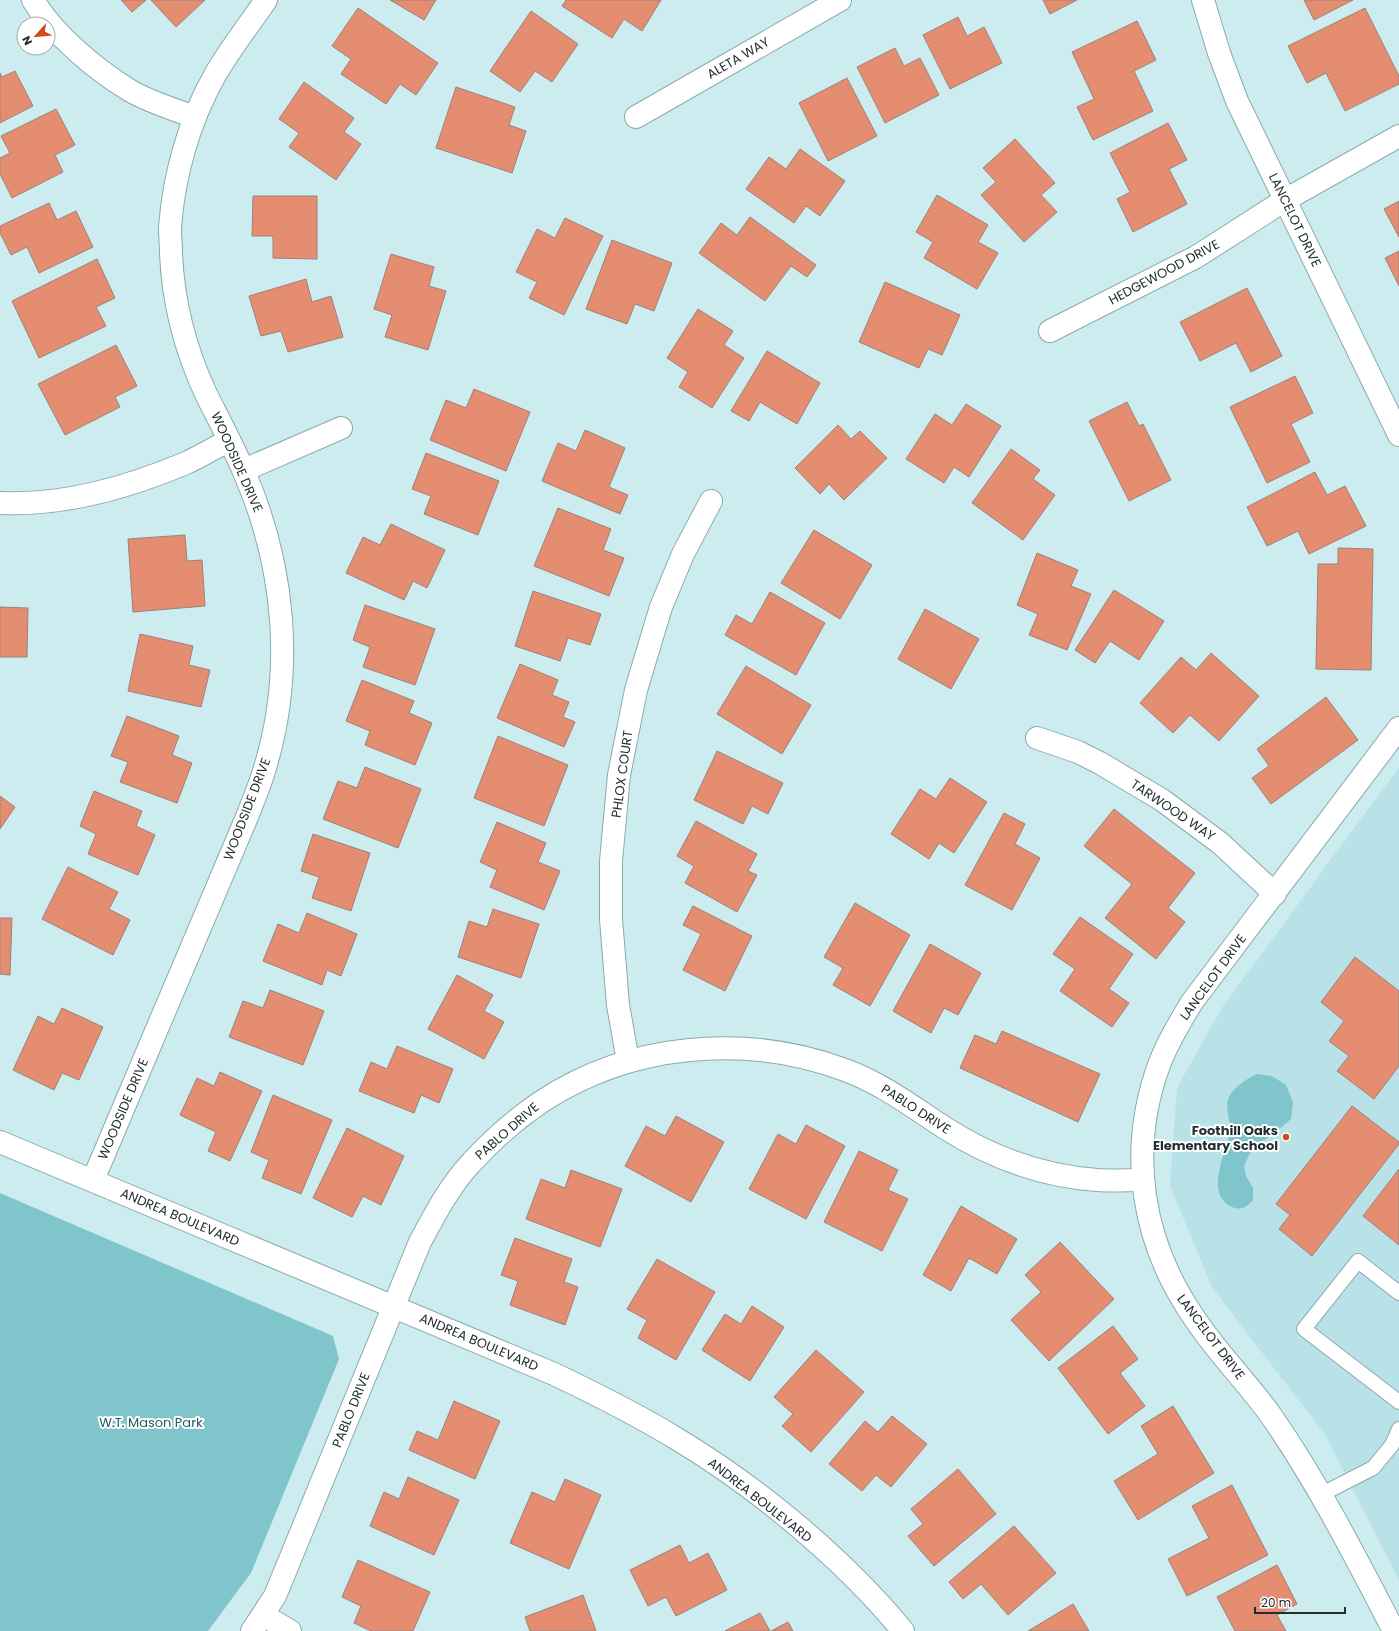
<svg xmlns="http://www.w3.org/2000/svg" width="1399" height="1631" font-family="Poppins,sans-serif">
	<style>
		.built { fill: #b8e2e7 }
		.green { fill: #81c5cc }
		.building { fill: #e48d71; stroke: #9c827a }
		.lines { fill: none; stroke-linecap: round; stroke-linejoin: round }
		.service-casing { stroke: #8baaad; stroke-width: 16 }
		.minor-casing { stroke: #8baaad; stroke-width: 24 }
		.tertiary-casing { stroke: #8baaad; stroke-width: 24 }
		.service { stroke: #fff; stroke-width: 14 }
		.minor { stroke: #fff; stroke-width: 22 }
		.tertiary { stroke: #fff; stroke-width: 22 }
		.poi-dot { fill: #d24b19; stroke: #fff; stroke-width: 1.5 }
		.labels { text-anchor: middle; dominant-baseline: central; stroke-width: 4; stroke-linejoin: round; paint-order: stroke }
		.street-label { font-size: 13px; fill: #212d2f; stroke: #fff }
		.poi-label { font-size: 13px; font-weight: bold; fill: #212d2f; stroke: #fff; text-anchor: end }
		.park-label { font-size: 13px; fill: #22595e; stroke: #fff }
	</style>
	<rect width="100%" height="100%" fill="#ccecef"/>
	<polygon class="built" points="1399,767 1399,1580 1326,1436 1212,1287 1170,1186 1177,1088 1221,1009"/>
	<g class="green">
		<path d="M 1257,1074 L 1272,1076 L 1286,1085 L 1293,1102 L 1291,1119 L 1271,1136 L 1259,1143 L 1250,1153 L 1244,1166 L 1246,1176 L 1253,1188 L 1253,1200 C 1247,1207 1241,1211 1232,1207 C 1203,1193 1227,1152 1230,1131 C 1231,1120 1224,1109 1229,1097 C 1235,1086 1245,1080 1257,1074 Z"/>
		<polygon points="0,1193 333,1336 339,1359 251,1573 208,1631 0,1631"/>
	</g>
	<g class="building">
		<polygon points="121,0 146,0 132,12"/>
		<polygon points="151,0 205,0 176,27"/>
		<polygon points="390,0 436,0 424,20"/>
		<polygon points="566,0 661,0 642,31 624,19 612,38 562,6"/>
		<polygon points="1043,0 1077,0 1050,14"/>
		<polygon points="1304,0 1353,0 1314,20"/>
		<polygon points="358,8 438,63 416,95 400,84 386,104 341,74 351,59 332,46"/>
		<polygon points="1365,8 1399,76 1399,84 1345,111 1326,73 1307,83 1288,46"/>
		<polygon points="531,11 578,44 552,82 535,71 520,92 490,71"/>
		<polygon points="958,17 967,36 984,27 1002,63 950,89 923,35"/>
		<polygon points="1137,21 1156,60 1134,71 1153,111 1093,140 1077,107 1094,99 1072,52"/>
		<polygon points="895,48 904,66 920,58 939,95 885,123 857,67"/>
		<polygon points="15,71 33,106 0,123 0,73 2,77"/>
		<polygon points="847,78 877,136 828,161 799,103"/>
		<polygon points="304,82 354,118 344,132 361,144 336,180 289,147 299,133 279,119"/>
		<polygon points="456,87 515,107 509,125 526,131 512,173 436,148"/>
		<polygon points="56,109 75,145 55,155 63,172 12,198 0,174 0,158 10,153 1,136"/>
		<polygon points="1168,123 1187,160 1169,169 1187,204 1133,232 1117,199 1130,192 1110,153"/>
		<polygon points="1015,139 1055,183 1041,195 1057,212 1024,242 981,195 996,182 983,168"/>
		<polygon points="800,149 845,181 820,216 806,206 794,223 746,189 769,157 786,169"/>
		<polygon points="937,195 988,225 978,242 998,253 977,289 924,258 933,242 916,232"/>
		<polygon points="253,196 317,196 317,259 273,258 273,236 252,236"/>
		<polygon points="1399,201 1399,237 1384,209"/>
		<polygon points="49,203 57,220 76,211 93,247 39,273 27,247 11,255 0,233 0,226"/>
		<polygon points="750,217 816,265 807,277 791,266 765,301 699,253 721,223 737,235"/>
		<polygon points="565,218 603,236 564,315 529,298 537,282 516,272 537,229 555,238"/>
		<polygon points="612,240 672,263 654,311 635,304 627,324 586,309"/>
		<polygon points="1399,251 1399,286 1385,258"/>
		<polygon points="391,254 434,267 429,286 446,291 428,350 385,337 392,315 374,309"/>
		<polygon points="97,259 115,298 96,307 106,326 39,358 12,301"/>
		<polygon points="306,279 312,302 331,296 343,337 288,352 281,331 261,336 249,296"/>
		<polygon points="885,282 960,315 942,355 928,349 919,368 859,342"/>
		<polygon points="1247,288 1282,356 1251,372 1236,343 1200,361 1180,322"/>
		<polygon points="698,309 733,331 724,345 744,358 712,408 679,387 688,372 667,358"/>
		<polygon points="116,345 137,386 115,397 120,407 65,435 38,384"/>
		<polygon points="767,351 820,383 797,424 760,402 749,421 731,411"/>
		<polygon points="1295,376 1313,413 1291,424 1310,462 1267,483 1230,407"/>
		<polygon points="474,389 530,412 506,471 430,440 446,400 466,408"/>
		<polygon points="1127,402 1139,426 1143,424 1171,480 1129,501 1089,421"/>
		<polygon points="966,404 1001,426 969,477 954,467 944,483 906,459 935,414 952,425"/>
		<polygon points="838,425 851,439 860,431 887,458 844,500 829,484 820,494 795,468"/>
		<polygon points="585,430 625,448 609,487 628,495 620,514 542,481 558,443 576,451"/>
		<polygon points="1011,449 1040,470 1033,479 1055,495 1023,540 972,503"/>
		<polygon points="426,453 499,481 478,535 424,514 431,496 412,489"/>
		<polygon points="1315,472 1327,495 1345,486 1366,526 1309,554 1298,531 1267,546 1247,507"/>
		<polygon points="558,508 611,529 603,550 624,558 609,596 534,566"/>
		<polygon points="391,524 445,550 427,588 413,581 404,600 346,573 363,537 380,545"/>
		<polygon points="814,530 872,565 840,619 781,583"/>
		<polygon points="185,535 187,561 202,560 205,606 133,612 128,539"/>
		<polygon points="1338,548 1373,549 1371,670 1316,669 1318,564 1338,564"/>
		<polygon points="1037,553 1078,570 1071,586 1091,594 1067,650 1029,635 1038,614 1017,605"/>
		<polygon points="1114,590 1164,621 1139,660 1110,641 1095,663 1075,650"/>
		<polygon points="533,591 601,614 590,645 568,638 560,661 515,646"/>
		<polygon points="770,592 825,623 796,675 725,635 736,615 752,624"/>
		<polygon points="365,605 435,629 415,685 363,667 370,647 353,640"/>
		<polygon points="0,607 28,608 27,657 0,657"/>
		<polygon points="925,609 979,639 951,689 898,659"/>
		<polygon points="140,634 193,646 189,665 210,670 201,707 128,691"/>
		<polygon points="1211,653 1259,696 1219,741 1190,715 1173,733 1140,703 1181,657 1196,670"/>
		<polygon points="520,664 558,680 552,695 569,702 563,717 575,722 564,747 497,718"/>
		<polygon points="746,666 811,705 782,754 717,714"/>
		<polygon points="362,680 414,701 409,713 432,723 415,765 365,745 370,731 346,721"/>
		<polygon points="1326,697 1358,740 1271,804 1252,778 1269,766 1257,749"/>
		<polygon points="127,716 179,736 172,755 192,763 177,803 120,782 128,762 111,756"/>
		<polygon points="498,736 568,765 544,826 474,798"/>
		<polygon points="717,751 783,783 768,814 752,806 743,824 694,800"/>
		<polygon points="365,767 421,789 398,848 323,819 338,781 357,788"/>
		<polygon points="950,778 987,802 954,853 939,843 929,859 891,834 920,789 936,799"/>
		<polygon points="94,791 142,811 136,826 155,835 138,875 88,854 96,834 80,826"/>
		<polygon points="0,796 15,807 0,829"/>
		<polygon points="1114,809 1195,873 1168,908 1185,922 1156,959 1105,918 1132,884 1084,846"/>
		<polygon points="1004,813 1025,824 1015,844 1040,858 1012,910 965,885"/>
		<polygon points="696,821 757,854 748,871 757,875 737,912 685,883 694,866 677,856"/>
		<polygon points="497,822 546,843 538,862 560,871 544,910 490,887 497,870 480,862"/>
		<polygon points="313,834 370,853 351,911 312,898 319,877 301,871"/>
		<polygon points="68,867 118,892 109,909 130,920 113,955 42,919"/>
		<polygon points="855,903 910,935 870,1006 833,985 843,968 824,957"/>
		<polygon points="693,906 752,936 725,991 683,970 701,934 683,925"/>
		<polygon points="493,909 539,924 521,978 458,957 469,921 487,927"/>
		<polygon points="307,913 357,934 341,976 327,970 322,985 263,961 278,924 299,933"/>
		<polygon points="1080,917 1133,954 1109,989 1129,1003 1112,1027 1060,991 1075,969 1053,954"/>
		<polygon points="0,918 12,918 10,975 0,974"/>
		<polygon points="930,944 981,973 958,1015 944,1008 931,1033 893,1011"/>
		<polygon points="1355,957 1399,991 1399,1066 1374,1099 1337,1071 1349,1056 1329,1041 1344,1021 1321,1002"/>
		<polygon points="457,975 493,995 484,1011 504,1022 484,1059 428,1029"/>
		<polygon points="270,990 324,1011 303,1065 229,1037 243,1001 263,1008"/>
		<polygon points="62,1008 103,1027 79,1080 62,1073 54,1090 13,1070 38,1016 54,1024"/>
		<polygon points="1002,1031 1100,1074 1078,1122 960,1068 975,1035 996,1044"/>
		<polygon points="397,1046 453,1069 439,1103 421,1095 414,1113 359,1091 371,1062 387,1069"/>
		<polygon points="220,1072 262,1091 230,1161 208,1151 216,1132 180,1115 197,1078 214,1086"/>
		<polygon points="273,1095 332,1120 301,1194 262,1178 269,1160 251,1152"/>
		<polygon points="1352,1106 1399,1142 1399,1144 1312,1256 1279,1229 1290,1215 1276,1204"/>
		<polygon points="676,1116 724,1142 691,1202 625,1166 646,1126 665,1136"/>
		<polygon points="806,1125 845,1146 806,1219 749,1189 778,1134 796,1144"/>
		<polygon points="347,1128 404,1156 381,1205 363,1196 352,1217 313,1198"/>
		<polygon points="859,1151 898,1170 888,1190 908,1199 882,1251 824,1222"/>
		<polygon points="1399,1169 1399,1245 1363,1216"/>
		<polygon points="571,1170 622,1189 600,1247 526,1219 541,1179 565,1188"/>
		<polygon points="961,1206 1017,1239 997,1274 969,1258 951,1291 923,1275"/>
		<polygon points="515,1238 572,1259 564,1282 578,1287 565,1325 510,1305 518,1281 501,1275"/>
		<polygon points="1060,1242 1114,1299 1049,1361 1011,1320 1041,1292 1025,1275"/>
		<polygon points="657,1259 715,1292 676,1360 638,1338 647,1320 627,1309"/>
		<polygon points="752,1306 784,1327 750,1381 702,1350 725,1314 741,1324"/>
		<polygon points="1113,1326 1138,1359 1120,1373 1145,1406 1108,1434 1058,1368"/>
		<polygon points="816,1350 864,1392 811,1452 782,1426 793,1414 774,1397"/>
		<polygon points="454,1401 500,1421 475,1479 409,1450 417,1431 438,1440"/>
		<polygon points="1173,1406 1214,1473 1138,1520 1114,1481 1158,1454 1141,1426"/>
		<polygon points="892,1416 927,1444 891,1487 876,1475 862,1491 829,1464 865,1421 878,1432"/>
		<polygon points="958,1469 996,1514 934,1566 908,1536 923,1524 911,1509"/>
		<polygon points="408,1477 459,1500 434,1555 370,1526 384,1492 399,1499"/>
		<polygon points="565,1479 601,1495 569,1569 510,1543 532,1492 555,1502"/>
		<polygon points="1232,1485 1268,1555 1187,1596 1168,1559 1209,1538 1192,1506"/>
		<polygon points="1014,1526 1056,1573 1008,1615 981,1584 963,1599 949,1582"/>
		<polygon points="680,1545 689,1563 708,1553 727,1590 676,1616 666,1597 648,1606 630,1570"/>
		<polygon points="358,1560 430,1592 413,1631 371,1631 354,1623 361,1606 342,1597"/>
		<polygon points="1277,1565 1297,1604 1277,1615 1286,1631 1235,1631 1217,1597"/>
		<polygon points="583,1595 596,1631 530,1631 525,1617"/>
		<polygon points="1073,1604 1089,1631 1028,1631"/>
		<polygon points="760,1613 770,1631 725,1631"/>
		<polygon points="788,1622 793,1631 771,1631"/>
	</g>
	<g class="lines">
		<defs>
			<g id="service">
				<polyline points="1399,1293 1358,1261 1304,1329 1399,1402"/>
				<polyline points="1322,1494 1373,1468 1392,1445 1399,1429"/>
			</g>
			<g id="minor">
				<path d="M 33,0 C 54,35 95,69 129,90 C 149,102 173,109 195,117"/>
				<polyline points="1203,0 1219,53 1237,101 1399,435"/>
				<polyline points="636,117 840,0"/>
				<polyline points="1050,331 1196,257 1285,200 1399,136"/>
				<polyline points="244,470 341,428"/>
				<path d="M 0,503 C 62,506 129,487 186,463 C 201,456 215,448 229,440"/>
				<polyline points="1037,738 1078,752 1100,763 1162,800 1220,843 1275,894"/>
				<polyline points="628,1061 618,1005 611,919 611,861 619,775 636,690 661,607 683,554 711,501"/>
				<path d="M 93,1180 L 249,812 C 254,798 260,785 264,771 C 295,672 285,566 244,472 C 233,446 219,420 206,394 C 185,349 173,303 171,253 C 171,245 170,236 170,227 C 174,175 189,121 215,75 C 230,49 249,25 266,0"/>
				<polyline points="263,1615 290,1631"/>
				<path d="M 252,1631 L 275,1596 L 420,1242 C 435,1214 450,1185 472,1162 C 492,1140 516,1119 541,1102 C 630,1043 746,1033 845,1070 C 883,1084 911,1106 945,1128 C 992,1158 1041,1176 1097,1180 C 1112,1181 1128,1180 1143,1180"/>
				<path d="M 1394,1631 C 1356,1558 1319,1485 1272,1417 C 1248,1383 1218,1354 1195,1319 C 1142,1243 1127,1153 1159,1065 C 1167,1043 1180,1022 1192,1002 L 1399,728"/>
			</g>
			<path id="tertiary" d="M 0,1142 L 554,1374 C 596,1394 638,1415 677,1439 C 757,1487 844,1559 903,1631"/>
		</defs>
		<use href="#service" class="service-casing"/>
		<use href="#minor" class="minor-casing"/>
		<use href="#tertiary" class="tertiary-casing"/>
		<use href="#service" class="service"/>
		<use href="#minor" class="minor"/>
		<use href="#tertiary" class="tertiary"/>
	</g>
	<circle class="poi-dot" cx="1286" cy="1137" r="4"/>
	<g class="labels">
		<g class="street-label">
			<text transform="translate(738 58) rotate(-30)">ALETA WAY</text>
			<text transform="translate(1295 220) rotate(64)">LANCELOT DRIVE</text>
			<text transform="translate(1164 272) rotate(-28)">HEDGEWOOD DRIVE</text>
			<text transform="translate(237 462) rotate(66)">WOODSIDE DRIVE</text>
			<text transform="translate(622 774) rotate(-82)">PHLOX COURT</text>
			<text transform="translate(247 809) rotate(-69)">WOODSIDE DRIVE</text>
			<text transform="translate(1173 810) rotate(34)">TARWOOD WAY</text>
			<text transform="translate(1213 977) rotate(-54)">LANCELOT DRIVE</text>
			<text transform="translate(123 1109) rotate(-67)">WOODSIDE DRIVE</text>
			<text transform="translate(916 1109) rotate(33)">PABLO DRIVE</text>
			<text transform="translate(507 1131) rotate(-41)">PABLO DRIVE</text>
			<text transform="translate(180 1217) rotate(23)">ANDREA BOULEVARD</text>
			<text transform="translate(1211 1337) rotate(53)">LANCELOT DRIVE</text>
			<text transform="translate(479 1342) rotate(23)">ANDREA BOULEVARD</text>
			<text transform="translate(351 1410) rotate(-68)">PABLO DRIVE</text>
			<text transform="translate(760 1500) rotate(38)">ANDREA BOULEVARD</text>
		</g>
		<g class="poi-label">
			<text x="1278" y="1130">Foothill Oaks<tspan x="1278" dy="15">Elementary School</tspan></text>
		</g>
		<g class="park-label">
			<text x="151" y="1422">W.T. Mason Park</text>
		</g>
	</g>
	<g transform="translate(36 36) rotate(243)"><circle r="19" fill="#ffffff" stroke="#a6abac"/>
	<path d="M0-3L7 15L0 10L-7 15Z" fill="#d24b19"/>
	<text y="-6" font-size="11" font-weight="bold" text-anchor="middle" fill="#212d2f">N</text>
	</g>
	<path d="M1255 1607v6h90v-6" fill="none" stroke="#212d2f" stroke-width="2"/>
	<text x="1261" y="1607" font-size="12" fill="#212d2f" stroke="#ffffff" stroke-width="3" paint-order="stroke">20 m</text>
</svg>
